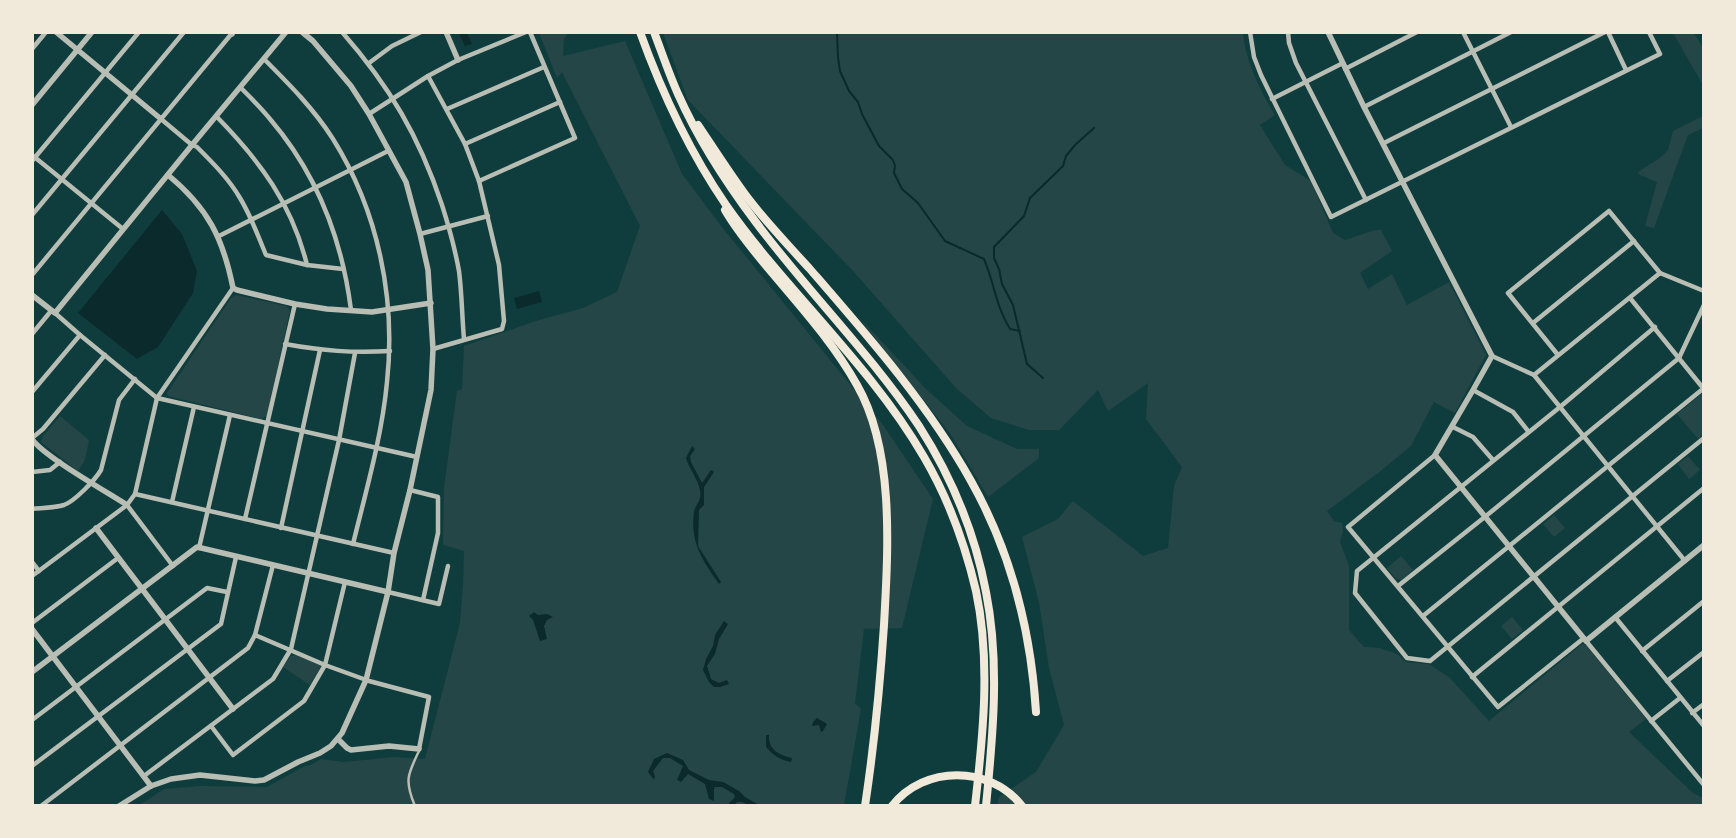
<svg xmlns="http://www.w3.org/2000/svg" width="1736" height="838" font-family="'Public Sans',sans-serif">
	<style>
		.green { fill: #244646 }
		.water { fill: #0a2a2b }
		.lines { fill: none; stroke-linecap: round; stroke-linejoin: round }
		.stream { stroke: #0a2a2b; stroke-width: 2 }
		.service { stroke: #b8beb3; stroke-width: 2.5 }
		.minor { stroke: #b8beb3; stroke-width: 4.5 }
		.tertiary { stroke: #b8beb3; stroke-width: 5.5 }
		.motorway { stroke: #f1e9da; stroke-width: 8 }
	</style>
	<rect width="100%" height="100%" fill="#0f3d3e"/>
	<g class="green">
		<polygon points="539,33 568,33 564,39 563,56 625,41 682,174 721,226 883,425 933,499 902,628 864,629 855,703 861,709 844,805 138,806 164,789 201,786 267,787 305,766 311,765 321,759 344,762 394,757 425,759 460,623 463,585 464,551 443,545 444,488 457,391 462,389 464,346 536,321 583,308 617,292 640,226 562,72 557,78"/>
		<path d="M 663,33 L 1243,33 C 1245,59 1261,93 1275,115 L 1260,125 L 1285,165 L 1311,181 L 1333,233 L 1345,240 L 1375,230 L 1381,230 L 1392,251 L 1360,273 L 1368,289 L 1392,274 L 1407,305 L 1449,282 L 1486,355 L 1455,413 L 1434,402 L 1411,446 L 1378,473 L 1327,511 L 1334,521 L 1342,523 L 1343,531 L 1340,542 L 1349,566 L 1349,630 L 1364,647 L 1380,648 L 1397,654 L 1406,662 L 1429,664 L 1449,677 L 1489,721 L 1582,644 L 1586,645 L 1646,719 L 1629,732 L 1693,793 L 1703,798 L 1703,805 L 997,805 L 999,797 L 1036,772 L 1064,725 L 1049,668 L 1039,602 L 1022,537 L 1058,519 L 1073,501 L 1143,556 L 1168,548 L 1174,486 L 1182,467 L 1146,419 L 1148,383 L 1108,411 L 1098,390 L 1059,430 L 1029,430 L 991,418 L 956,388 L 854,272 L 688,100 Z"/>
		<polygon points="1673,33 1694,33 1703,48 1703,85"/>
		<polygon points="1703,116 1703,128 1688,135 1654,228 1645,226 1657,182 1640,175 1638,172 1660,158 1668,150 1673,131"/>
		<polygon points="236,295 286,306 290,310 267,416 261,419 168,396 167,393 231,298"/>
		<polygon points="858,316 926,389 967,426 1017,449 1039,449 1039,458 988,497 951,435"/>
		<polygon points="1703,393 1703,435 1698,439 1677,414"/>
		<polygon points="60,416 89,440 85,460 78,471 41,442 43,436"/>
		<polygon points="1688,456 1700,470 1689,479 1678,464"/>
		<polygon points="1554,515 1565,528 1554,537 1543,524"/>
		<polygon points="1401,556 1413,570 1401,580 1396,579 1387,568"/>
		<polygon points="1512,617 1523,630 1512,639 1501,626"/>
		<polygon points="296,655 321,666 310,685 283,667 291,656"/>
	</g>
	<g class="water">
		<polygon points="459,33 467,33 472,44 465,46"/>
		<polygon points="162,210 182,234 197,271 193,293 158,347 137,359 78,313"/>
		<polygon points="539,291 542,302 517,309 514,298"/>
		<path d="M 692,446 L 695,449 L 690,456 L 691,462 L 702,483 L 711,470 L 714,472 L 704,487 L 704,505 L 699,510 L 698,546 L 721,582 L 719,584 C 702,559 690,543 694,512 C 696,503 702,501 700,490 C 698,479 689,469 686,458 Z"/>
		<polygon points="534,612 538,615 547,614 553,617 547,620 544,626 547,639 540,641 533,620 529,616"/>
		<polygon points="724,621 728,624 719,639 715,654 707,666 711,679 719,683 727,680 729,684 720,687 714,687 709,682 703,670 706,659 713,646 715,635"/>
		<polygon points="817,718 827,724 823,731 821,732 819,725 812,726 813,722"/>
		<path d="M 766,735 L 769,735 C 768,750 779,755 792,758 L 791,762 C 780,760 773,755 766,747 Z"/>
		<polygon points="667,753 683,760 689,770 709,780 723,782 739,791 745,797 759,805 749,805 742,802 737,802 734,805 729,805 729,803 735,797 734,794 722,787 715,787 714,789 714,801 709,799 705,784 688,774 681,782 677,780 683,766 670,758 663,758 653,771 655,776 654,780 648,772 654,759"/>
	</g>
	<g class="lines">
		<g class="stream">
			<path d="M 837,32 L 838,58 L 840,71 L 849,91 L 858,102 L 862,114 L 879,146 L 893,160 L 895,166 L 894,173 L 902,189 L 918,203 L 945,241 L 984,259 C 994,282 996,307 1010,329 L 1020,331"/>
			<polyline points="1043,378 1027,364 1013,305 1002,284 999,269 994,258 994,247 1024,216 1030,198 1063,166 1066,156 1075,145 1094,128"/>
		</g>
		<path class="service" d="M 415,806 C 404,780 408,774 419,751"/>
		<g class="minor">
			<path d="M 342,32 C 390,87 419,136 442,205 C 449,227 455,249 459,271 C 462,294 462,317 464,339"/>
			<polyline points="1250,32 1254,57 1261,75 1331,217 1660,54 1649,32"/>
			<polyline points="1288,32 1289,43 1296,63 1366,200"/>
			<polyline points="1463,32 1511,127"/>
			<polyline points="1608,32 1626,70"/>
			<polyline points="32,49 46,32"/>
			<path d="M 264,59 C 289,84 314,109 333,139 C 378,211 396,298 387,382 C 382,436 366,491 353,544"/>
			<polyline points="369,63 392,46 421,32"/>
			<polyline points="1345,69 1417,32"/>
			<polyline points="428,76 465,144 479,181 499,265 504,321 502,329 433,349"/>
			<path d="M 241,88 C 251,98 261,108 270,119 C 317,174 342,239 351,310"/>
			<polyline points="1272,99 1343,63"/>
			<polyline points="1364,107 1511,32"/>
			<polyline points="447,109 544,67"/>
			<polyline points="369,114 428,76 458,60 526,32"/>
			<path d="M 217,117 C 260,161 292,204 307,265"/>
			<path d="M 161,119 L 192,145 L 197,147 C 213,163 229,179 240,198 C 251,216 258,236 266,255 L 307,265 L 343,269"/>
			<polyline points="1384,143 1605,32"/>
			<polyline points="465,144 560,102"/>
			<polyline points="32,155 123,229"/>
			<polyline points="32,161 139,32"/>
			<polyline points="479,181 575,138 530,32"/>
			<polyline points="32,215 184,32"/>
			<polyline points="420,234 488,216"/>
			<polyline points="219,236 388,151"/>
			<polyline points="32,275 233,32"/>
			<polyline points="1630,298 1703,388"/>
			<polyline points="55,313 80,335 157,398 417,457"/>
			<polyline points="1533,323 1634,241"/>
			<polyline points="1655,327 1560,407 1357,571 1355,593 1407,658 1430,661 1704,438"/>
			<polyline points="32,334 51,311"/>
			<path d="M 285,344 C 323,351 352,353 390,351"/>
			<polyline points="1558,355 1508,293 1609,211 1660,273"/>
			<polyline points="1492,356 1534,375 1660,273 1704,291"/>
			<polyline points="1534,375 1685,561"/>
			<polyline points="1473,390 1513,412 1528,431"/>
			<polyline points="32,392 80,335"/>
			<polyline points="1453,427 1473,437 1493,460"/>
			<polyline points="32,438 43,429 105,355"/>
			<polyline points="1435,455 1348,527 1498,707 1584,638"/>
			<polyline points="32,472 50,470 60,462"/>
			<polyline points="410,490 438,497 438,533 423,600"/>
			<polyline points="135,494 394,553"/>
			<polyline points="172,502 194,407"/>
			<polyline points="127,505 173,566"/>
			<path d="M 32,509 C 42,508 55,508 64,505 C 75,501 95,480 101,470 L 119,400 L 135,379"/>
			<polyline points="245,519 295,304"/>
			<polyline points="281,528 320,350"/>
			<polyline points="199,548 230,415"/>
			<polyline points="32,562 39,571"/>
			<polyline points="32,576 127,505 135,494 157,398 233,288"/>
			<polyline points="1398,586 1486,516 1679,358 1704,305"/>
			<polyline points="388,592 439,604 448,566"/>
			<polyline points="1423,616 1704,388"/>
			<polyline points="1615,617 1704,726"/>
			<polyline points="32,623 118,558"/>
			<polyline points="255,635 325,665 369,681 429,697 419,749"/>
			<polyline points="1586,641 1704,785"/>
			<polyline points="1642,651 1704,601"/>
			<polyline points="1472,677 1704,488"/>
			<polyline points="1667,681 1704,652"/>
			<polyline points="1692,713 1704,704"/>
			<polyline points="32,720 207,588 227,592"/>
			<polyline points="1651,721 1680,698"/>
			<polyline points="211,726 233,755 304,701 325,665 345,582"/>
			<polyline points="32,766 221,624 236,557"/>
			<polyline points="144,776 273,679 291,649 339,440 355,353"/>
			<polyline points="41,806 248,648 255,635 273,565"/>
		</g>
		<g class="tertiary">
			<polyline points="56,32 161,119"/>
			<polyline points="231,32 232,34"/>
			<polyline points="446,32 458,60"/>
			<polyline points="1328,32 1364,107 1492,356 1473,390 1435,455 1586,641 1704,545"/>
			<polyline points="32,105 92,32"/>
			<path d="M 168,175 C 208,208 223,238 233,288 L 237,290 L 295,304 L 327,309 L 372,312 L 431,303"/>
			<polyline points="32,295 55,313 192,145 286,32"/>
			<path d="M 32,439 C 43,456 107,492 127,505"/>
			<polyline points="96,528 233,709"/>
			<polyline points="32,629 151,786"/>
			<polyline points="32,672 197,547 388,592"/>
			<polyline points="338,739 347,748 351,750 389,746 419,749"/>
			<polyline points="119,806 151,786 171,779 200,775 255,781 264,780 298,762 320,753 331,746 342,733 366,680 388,592 394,553 410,490 431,390 433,349 428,270 420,234 406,182 369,114 351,86 313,41 302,32"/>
		</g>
		<g class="motorway">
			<path d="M 640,32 C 662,93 689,151 726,205 C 787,292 870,364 924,457 C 948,498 965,544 976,591 C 991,661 983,736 975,806"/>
			<path d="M 654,32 C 662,53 669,74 678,94 C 698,139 725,181 755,221 C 807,291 870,353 919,426 C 951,476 975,533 986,592 C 1000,662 993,735 986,806"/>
			<path d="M 698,125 C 714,149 730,174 747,197 C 766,222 788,245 809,268 C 867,335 928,404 971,481 C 1011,552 1031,632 1036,712"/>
			<path d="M 725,210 C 737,231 753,250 768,268 C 799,305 833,342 857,385 C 895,451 888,551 884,625 C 880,686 874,746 865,806"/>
			<path d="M 892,806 C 924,765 990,765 1022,806"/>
		</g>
	</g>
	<rect width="1736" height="838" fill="none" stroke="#f1e9da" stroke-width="68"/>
</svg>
